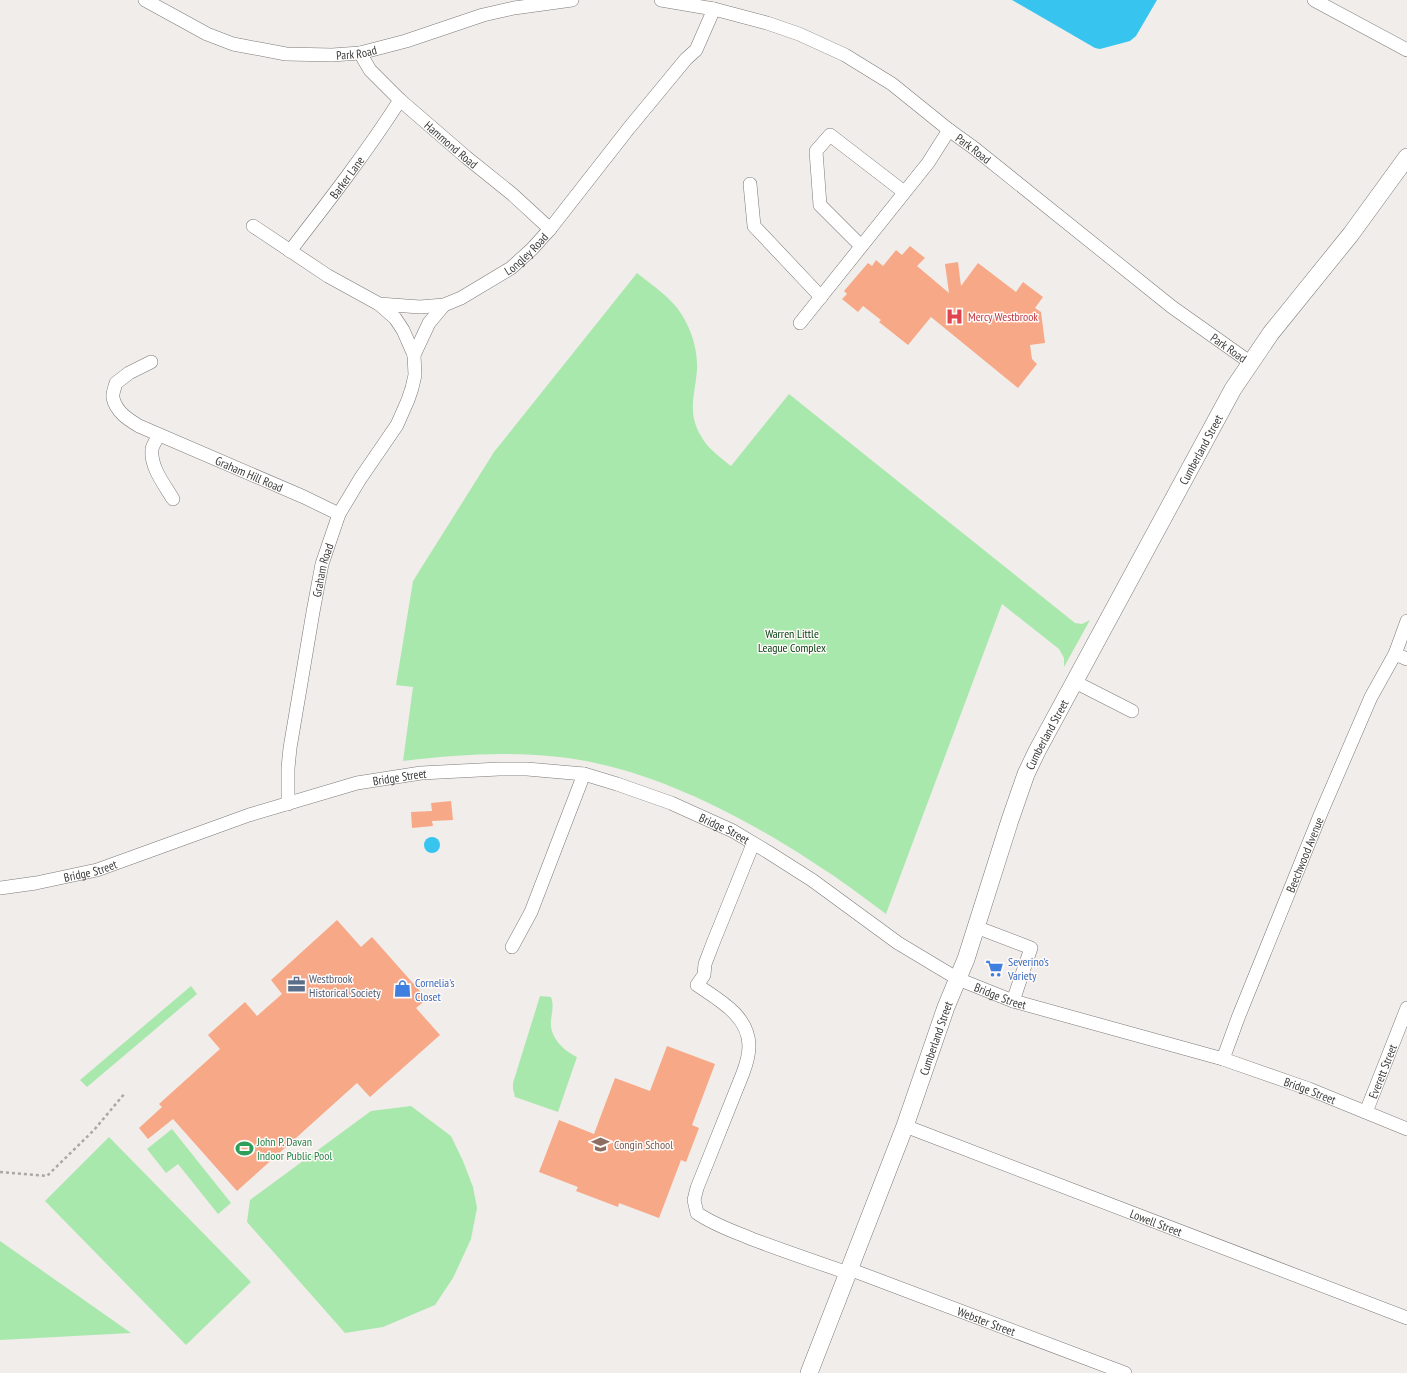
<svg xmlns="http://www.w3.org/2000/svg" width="1407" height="1373" font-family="'PT Sans Narrow',sans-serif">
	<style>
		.green { fill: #a9e8ad }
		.water { fill: #37c5ef }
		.building { fill: #f7a887 }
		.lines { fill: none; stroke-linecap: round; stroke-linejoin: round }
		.minor-casing { stroke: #7d7978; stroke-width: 14 }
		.major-casing { stroke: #7d7978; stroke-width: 18 }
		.path { stroke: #aaa7a5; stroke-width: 2.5; stroke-dasharray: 3 3; stroke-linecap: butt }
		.minor { stroke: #fff; stroke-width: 13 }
		.major { stroke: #fff; stroke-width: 17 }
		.labels { text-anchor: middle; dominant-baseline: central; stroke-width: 3; stroke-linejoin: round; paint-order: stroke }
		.street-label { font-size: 12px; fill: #3c3b3a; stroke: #fffaf8 }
		.health-label { font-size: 12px; fill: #be3a42; stroke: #fffaf8; text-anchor: start }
		.park-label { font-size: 12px; fill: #074314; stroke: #fffaf8 }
		.shop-label { font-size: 12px; fill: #366cbe; stroke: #fffaf8; text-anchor: start }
		.service-label { font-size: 12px; fill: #4e5e75; stroke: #fffaf8; text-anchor: start }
		.leisure-label { font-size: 12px; fill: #27864d; stroke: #fffaf8; text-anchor: start }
		.education-label { font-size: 12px; fill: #785e54; stroke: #fffaf8; text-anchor: start }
	</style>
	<rect width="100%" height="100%" fill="#f1edeb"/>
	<g class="green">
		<path d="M 637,273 C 653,286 671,297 682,315 C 692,331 698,351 697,370 C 695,395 687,413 701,436 C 708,449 720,457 731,466 L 789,394 L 1075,623 L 1082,624 L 1090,620 L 1064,667 L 1064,658 L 1059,649 L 1002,604 L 886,914 C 863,897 841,880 817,865 C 755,824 677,782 604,765 C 539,749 469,753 403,761 L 413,687 L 396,685 L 413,581 L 494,452 Z"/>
		<polygon points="191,986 197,994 87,1087 80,1080"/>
		<path d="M 540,996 L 551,997 C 554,1005 552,1012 551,1020 C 549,1037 563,1050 577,1057 L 558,1112 L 515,1097 L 513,1089 L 513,1083 Z"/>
		<polygon points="411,1106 451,1136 463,1161 473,1187 477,1208 471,1239 453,1278 435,1305 383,1327 345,1333 247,1222 250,1200 371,1111"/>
		<polygon points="172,1129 231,1203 218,1214 178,1164 166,1173 147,1149"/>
		<polygon points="109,1137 251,1282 186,1345 45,1201"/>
		<polygon points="0,1241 131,1333 0,1340"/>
	</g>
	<g class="water">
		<polygon points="1012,0 1157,0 1136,36 1130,41 1100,49 1095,48"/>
		<circle cx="432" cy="845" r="8"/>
	</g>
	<g class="building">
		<polygon points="910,246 925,258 917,266 949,293 945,264 958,262 961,286 978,263 1016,292 1023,282 1043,297 1035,308 1041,312 1045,343 1030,345 1032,359 1037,364 1018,388 931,317 908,345 879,322 881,320 863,306 858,312 842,299 847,294 844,291 868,263 872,266 876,260 883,266 896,250 902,255"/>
		<polygon points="451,801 453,820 432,821 433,826 412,828 411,812 432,811 431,803"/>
		<polygon points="337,920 361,947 372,937 427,999 416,1008 440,1035 370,1097 357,1083 237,1191 173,1119 148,1139 139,1128 162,1107 159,1104 220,1049 208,1035 245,1002 257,1016 282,994 271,980"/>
		<polygon points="667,1046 715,1064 692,1125 699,1128 686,1162 681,1160 659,1218 619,1203 618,1207 576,1191 578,1187 539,1172 559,1120 594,1134 615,1078 650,1091"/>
	</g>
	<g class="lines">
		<defs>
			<g id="minor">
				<path id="s1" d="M 145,0 L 207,34 L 233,44 L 286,54 L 332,55 L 360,53 L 406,41 L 483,15 L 514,8 L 572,0"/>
				<path id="s2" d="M 661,0 L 714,9 L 767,23 L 799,34 L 845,55 L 892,84 L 949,130 L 974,148 L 1172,307 L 1251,363"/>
				<polyline points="1314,0 1407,50"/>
				<path id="s3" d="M 360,53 L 370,70 L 400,100 L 466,157 L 512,194 L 550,229"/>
				<polyline points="750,184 754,226 821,297"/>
				<path id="s4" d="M 253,226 L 328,276 L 379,304 L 420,307 L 444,305 L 461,298 L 511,268 L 532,249 L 550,229 L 629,128 L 686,59 L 696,50 L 714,9"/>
				<polyline points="861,246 820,205 816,151 830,135 904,192"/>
				<path id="s5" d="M 290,251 C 328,202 366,153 400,100"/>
				<polyline points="379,304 395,318 403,330 414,355"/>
				<polyline points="800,323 928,163 949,130"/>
				<path id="s6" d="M 151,362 L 129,373 L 116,383 C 115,387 112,394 113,398 C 116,412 129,420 139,426 L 304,497 L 339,514"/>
				<path d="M 159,435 C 157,439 153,444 152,449 C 150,467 164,484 173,499"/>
				<polyline points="1395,654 1407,659"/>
				<polyline points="1075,682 1132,711"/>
				<path id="s7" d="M 288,804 L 288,768 L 290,748 L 313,612 L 322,564 L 339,514 L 360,479 L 397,425 L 408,400 L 412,388 L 415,375 L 414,355 L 429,323 L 444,305"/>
				<path d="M 753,844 L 713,943 L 705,964 L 704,975 L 697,985 C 719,1000 749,1016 749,1046 C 749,1055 746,1065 743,1073 L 697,1188 L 694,1200 L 697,1213 C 714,1225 733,1231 752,1239 C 784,1251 816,1262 848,1273"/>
				<path id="s8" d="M 0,888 L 36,883 L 97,870 L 249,815 L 357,783 L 421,773 L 499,769 L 527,769 L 584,774 L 617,784 L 671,803 L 733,831 L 768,852 L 812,880 L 898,943 L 958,979 L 1013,1001 L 1223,1059 L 1309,1089 L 1407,1129"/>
				<polyline points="976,927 1031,948 1013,1001"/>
				<polyline points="512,947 531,912 584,774"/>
				<path id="s9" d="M 1223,1059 L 1238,1018 L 1321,813 L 1371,697 L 1395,654 L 1407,621"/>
				<path id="s10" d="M 1366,1112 L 1407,1008"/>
				<path id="s11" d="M 905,1126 L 1407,1318"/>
				<path id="s12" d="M 849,1269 L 1125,1373"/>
			</g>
			<g id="major">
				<path id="s13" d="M 809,1373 L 905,1126 L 946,1007 L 966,959 L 1010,820 L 1026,774 L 1037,751 L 1233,389 L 1271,333 L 1351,234 L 1407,157"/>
			</g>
		</defs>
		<use href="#minor" class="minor-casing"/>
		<use href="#major" class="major-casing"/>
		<polyline class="path" points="0,1172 47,1176 94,1130 125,1093"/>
		<use href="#minor" class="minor"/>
		<use href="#major" class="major"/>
	</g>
	<defs>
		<symbol id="hospital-bare" viewBox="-9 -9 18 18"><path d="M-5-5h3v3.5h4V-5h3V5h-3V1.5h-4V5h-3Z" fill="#e0444e" stroke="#fffaf8" stroke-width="2.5" paint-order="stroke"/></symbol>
		<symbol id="supermarket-bare" viewBox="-9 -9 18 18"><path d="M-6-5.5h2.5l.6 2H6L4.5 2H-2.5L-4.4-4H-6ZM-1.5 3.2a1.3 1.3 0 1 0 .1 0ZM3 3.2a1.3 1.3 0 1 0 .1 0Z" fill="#3f7fe0" stroke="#fffaf8" stroke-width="2.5" paint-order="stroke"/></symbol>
		<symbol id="office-bare" viewBox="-9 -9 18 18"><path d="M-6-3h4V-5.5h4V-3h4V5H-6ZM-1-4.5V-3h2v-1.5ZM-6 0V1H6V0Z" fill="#5c6f8a" stroke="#fffaf8" stroke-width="2.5" paint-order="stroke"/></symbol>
		<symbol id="shop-bare" viewBox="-9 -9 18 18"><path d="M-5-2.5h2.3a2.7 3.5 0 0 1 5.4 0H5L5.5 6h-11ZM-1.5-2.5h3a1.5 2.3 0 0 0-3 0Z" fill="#3f7fe0" stroke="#fffaf8" stroke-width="2.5" paint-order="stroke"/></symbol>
		<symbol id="school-bare" viewBox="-9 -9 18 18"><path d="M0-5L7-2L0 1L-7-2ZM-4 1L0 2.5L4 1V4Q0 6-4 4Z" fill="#8d6e63" stroke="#fffaf8" stroke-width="2.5" paint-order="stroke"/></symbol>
		<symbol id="stadium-bare" viewBox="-9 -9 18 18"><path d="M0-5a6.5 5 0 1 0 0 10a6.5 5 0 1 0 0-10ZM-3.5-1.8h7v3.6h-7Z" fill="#2e9e5b" stroke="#fffaf8" stroke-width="2.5" paint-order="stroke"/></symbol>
	</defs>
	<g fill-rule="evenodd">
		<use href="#hospital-bare" x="942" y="304" width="25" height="25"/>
		<use href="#supermarket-bare" x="982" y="956" width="25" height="25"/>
		<use href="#office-bare" x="284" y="972" width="25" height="25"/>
		<use href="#shop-bare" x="390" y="976" width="25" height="25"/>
		<use href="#school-bare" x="588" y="1132" width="25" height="25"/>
		<use href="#stadium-bare" x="232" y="1136" width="25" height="25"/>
	</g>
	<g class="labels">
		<g class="street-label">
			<text stroke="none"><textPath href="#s1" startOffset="223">Park Road</textPath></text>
			<text stroke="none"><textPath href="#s3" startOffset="130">Hammond Road</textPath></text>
			<text stroke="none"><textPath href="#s2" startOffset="352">Park Road</textPath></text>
			<text stroke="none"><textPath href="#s5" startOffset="93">Barker Lane</textPath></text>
			<text stroke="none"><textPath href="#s4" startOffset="311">Longley Road</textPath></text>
			<text stroke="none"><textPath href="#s2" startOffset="676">Park Road</textPath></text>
			<text stroke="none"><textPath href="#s13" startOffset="1006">Cumberland Street</textPath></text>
			<text stroke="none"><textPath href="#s6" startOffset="216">Graham Hill Road</textPath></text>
			<text stroke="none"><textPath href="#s7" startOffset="237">Graham Road</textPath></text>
			<text stroke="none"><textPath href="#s13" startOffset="682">Cumberland Street</textPath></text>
			<text stroke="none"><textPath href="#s8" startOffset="416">Bridge Street</textPath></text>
			<text stroke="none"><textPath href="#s8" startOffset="752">Bridge Street</textPath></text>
			<text stroke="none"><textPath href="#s9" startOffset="220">Beechwood Avenue</textPath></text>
			<text stroke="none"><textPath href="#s8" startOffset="92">Bridge Street</textPath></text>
			<text stroke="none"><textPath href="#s8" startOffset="1076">Bridge Street</textPath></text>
			<text stroke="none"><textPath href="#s13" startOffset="358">Cumberland Street</textPath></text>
			<text stroke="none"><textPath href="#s10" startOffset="44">Everett Street</textPath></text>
			<text stroke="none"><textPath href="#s8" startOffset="1400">Bridge Street</textPath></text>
			<text stroke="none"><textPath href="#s11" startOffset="269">Lowell Street</textPath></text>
			<text stroke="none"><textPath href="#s12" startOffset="147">Webster Street</textPath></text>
		</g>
		<g class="health-label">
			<text x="968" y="316">Mercy Westbrook</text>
		</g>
		<g class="park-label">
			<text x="792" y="633">Warren Little<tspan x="792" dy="14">League Complex</tspan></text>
		</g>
		<g class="shop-label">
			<text x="1008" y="961">Severino's<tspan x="1008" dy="14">Variety</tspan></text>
			<text x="415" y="982">Cornelia's<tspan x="415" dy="14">Closet</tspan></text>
		</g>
		<g class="service-label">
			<text x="309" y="978">Westbrook<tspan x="309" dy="14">Historical Society</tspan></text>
		</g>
		<g class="leisure-label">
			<text x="257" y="1141">John P. Davan<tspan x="257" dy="14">Indoor Public Pool</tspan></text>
		</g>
		<g class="education-label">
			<text x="614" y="1144">Congin School</text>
		</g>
	</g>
</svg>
